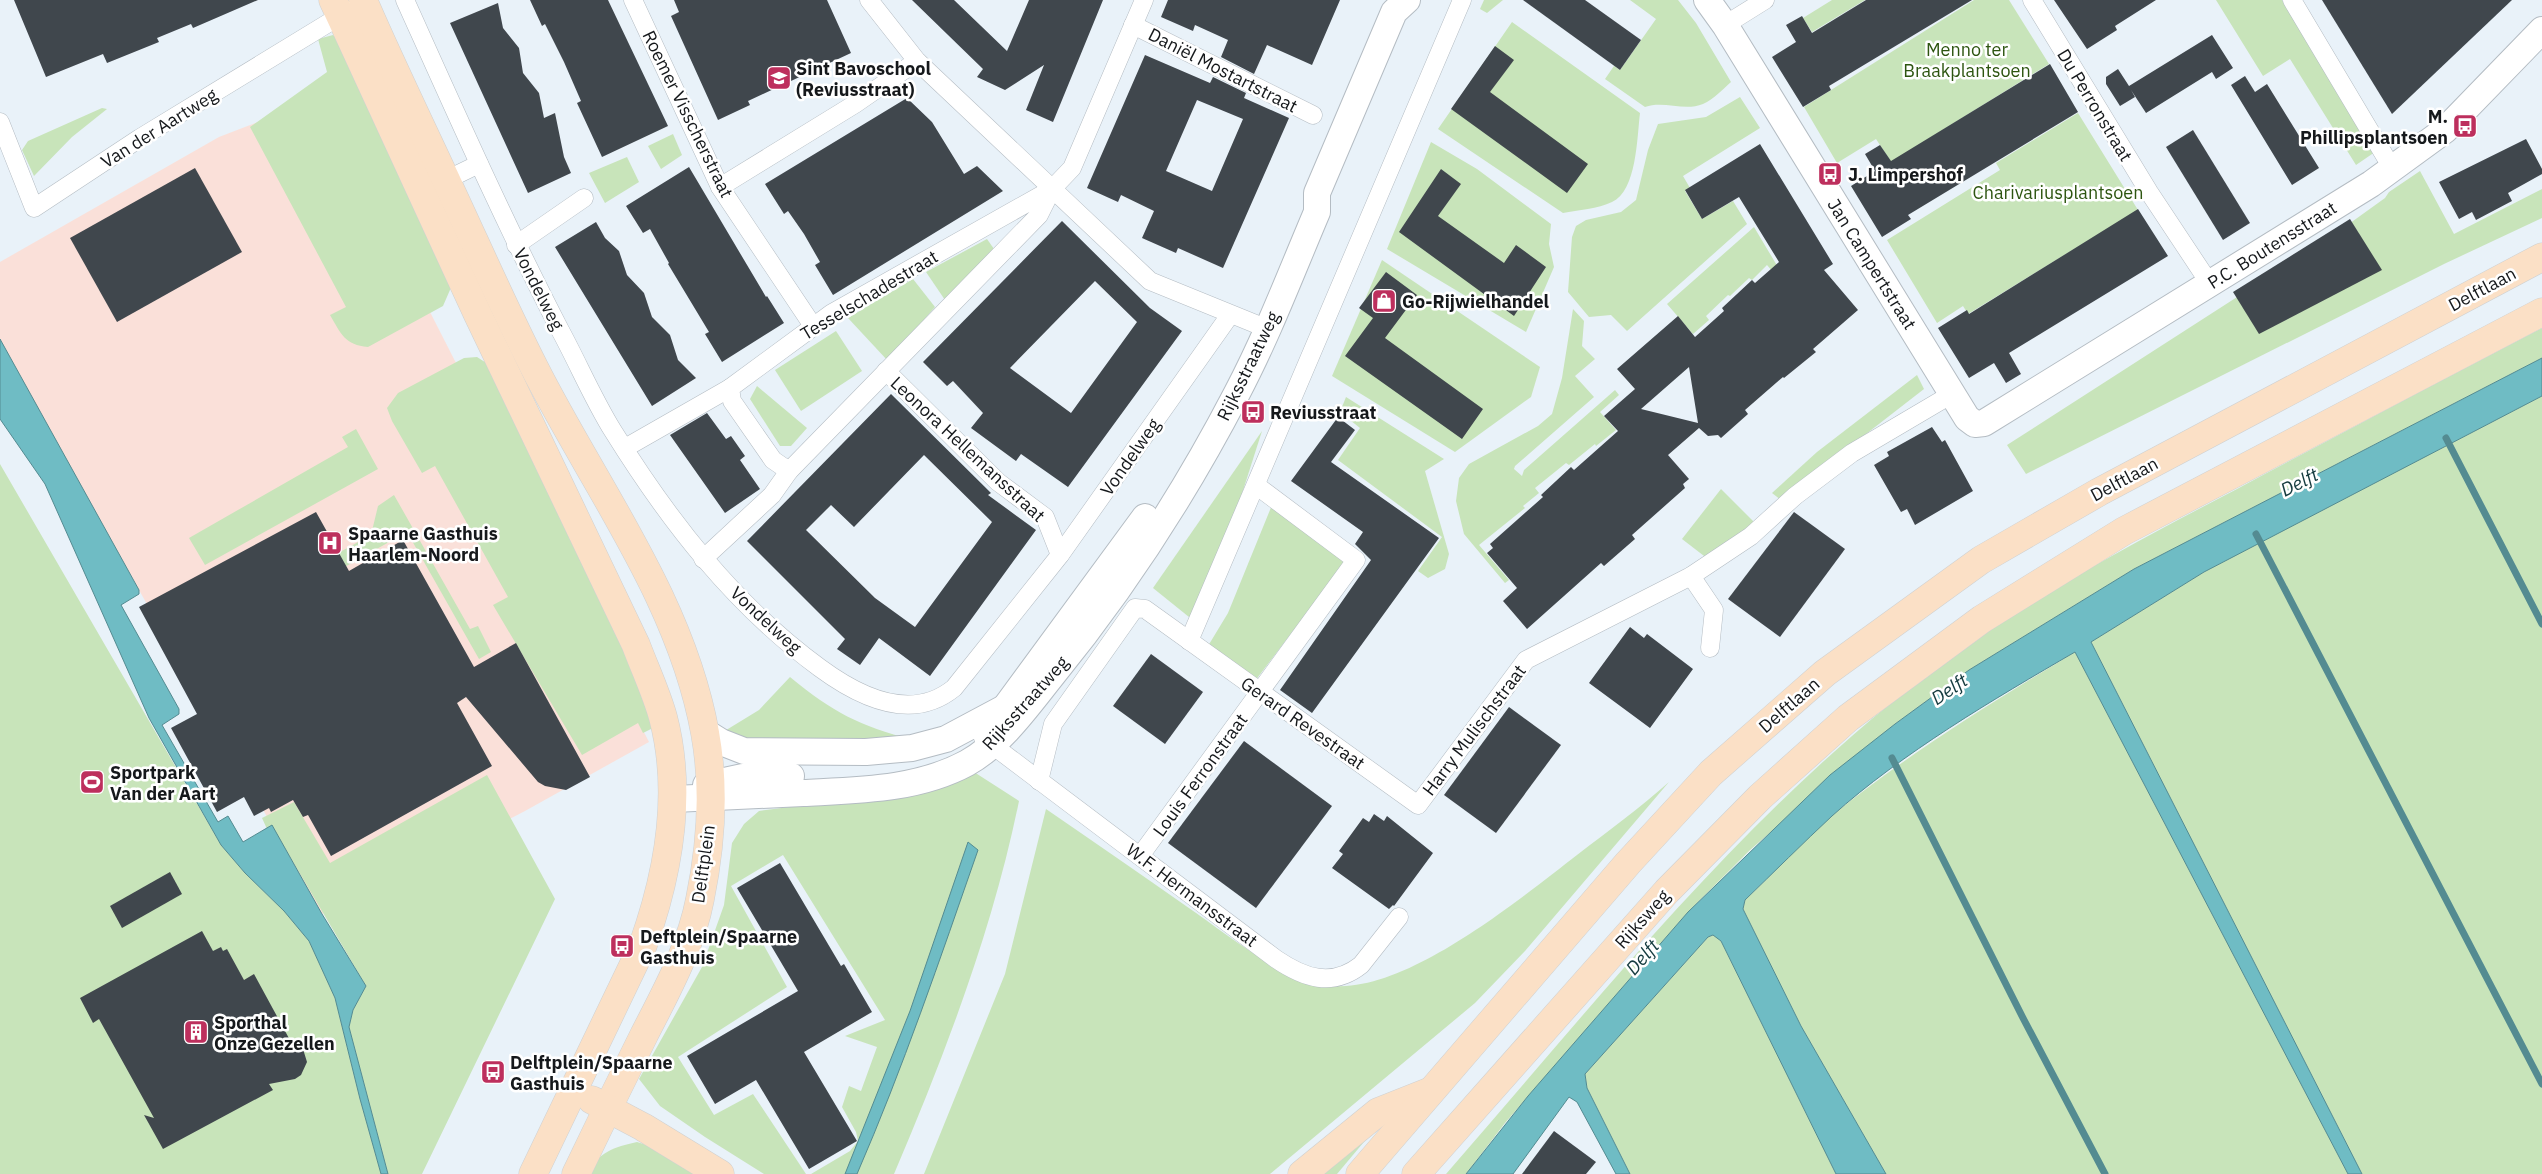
<svg xmlns="http://www.w3.org/2000/svg" width="2542" height="1174" font-family="'IBM Plex Sans',sans-serif">
	<style>
		.medical { fill: #fae0d9 }
		.green { fill: #c8e4ba }
		.water { fill: #6fbcc4; stroke: #548b91 }
		.lines { fill: none; stroke-linecap: round; stroke-linejoin: round }
		.stream { stroke: #548b91; stroke-width: 7 }
		.building { fill: #40474d; fill-rule: evenodd }
		.street-casing { stroke: #b4bcc3; stroke-width: 19 }
		.secondary-casing { stroke: #b4bcc3; stroke-width: 28 }
		.primary-casing { stroke: #d0d1d1; stroke-width: 29 }
		.street { stroke: #fff; stroke-width: 18 }
		.secondary { stroke: #fff; stroke-width: 26 }
		.primary { stroke: #fbe0c6; stroke-width: 28 }
		.labels { text-anchor: middle; dominant-baseline: central; stroke-width: 5; stroke-linejoin: round; paint-order: stroke }
		.park-label { font-size: 18px; fill: #2d5510; stroke: #fff }
		.poi-label { font-size: 18px; font-weight: bold; fill: #15181b; stroke: #fff; text-anchor: start }
		.street-label { font-size: 18px; fill: #15181b; stroke: #fff }
		.water-label { font-size: 19px; font-style: italic; fill: #153b3f; stroke: #fff }
	</style>
	<rect width="100%" height="100%" fill="#e9f2f9"/>
	<polygon class="medical" points="321,98 649,742 525,811 322,914 0,344 0,262 219,137"/>
	<g class="green">
		<polygon points="1484,0 1503,0 1487,13 1480,9"/>
		<path d="M 1630,0 L 1678,0 L 1696,23 L 1731,82 C 1723,89 1714,99 1703,104 C 1684,112 1664,100 1645,107 L 1605,79 L 1614,66 L 1620,70 L 1656,19 Z"/>
		<polygon points="1832,0 1865,0 1812,32 1803,18"/>
		<polygon points="1974,0 2009,0 2049,64 1891,162 1876,139 1837,163 1804,107"/>
		<polygon points="2216,0 2282,0 2375,152 2356,165 2290,59 2263,76"/>
		<path d="M 1512,22 L 1640,113 C 1637,137 1637,191 1612,202 C 1598,209 1578,210 1563,213 L 1438,129 Z"/>
		<path d="M 333,35 L 344,44 L 453,283 L 443,306 L 368,347 C 345,345 341,334 330,315 L 346,307 L 250,127 L 327,72 L 318,39 Z"/>
		<polygon points="1740,97 1760,128 1683,176 1690,188 1685,191 1702,219 1733,201 1747,224 1627,331 1611,315 1589,317 1568,292 1572,237 1576,226 1586,220 1621,212 1636,200 1648,150 1658,124 1706,117"/>
		<polygon points="102,108 107,109 72,137 34,176 22,150 28,141"/>
		<polygon points="2078,113 2138,210 1968,314 1963,306 1937,323 1887,240 2000,170 1996,163"/>
		<polygon points="673,134 682,155 661,169 648,146"/>
		<polygon points="1431,142 1477,169 1551,224 1549,244 1554,267 1526,332 1387,249"/>
		<polygon points="627,157 639,182 605,203 589,173"/>
		<polygon points="2420,171 2454,234 2542,189 2542,218 2444,264 2026,474 2007,445 2335,234 2385,198 2389,192"/>
		<polygon points="1754,227 1791,289 1789,291 1767,265 1752,280 1749,278 1730,296 1728,295 1706,316 1709,320 1693,334 1667,304"/>
		<polygon points="987,239 994,249 945,300 926,272"/>
		<polygon points="1382,260 1540,367 1531,397 1455,452 1332,376"/>
		<polygon points="913,279 935,307 888,361 848,318"/>
		<polygon points="1573,309 1584,321 1582,346 1595,359 1575,376 1594,397 1515,466 1514,469 1522,476 1524,470 1615,390 1619,395 1600,412 1616,430 1596,446 1595,444 1569,465 1566,463 1535,488 1539,493 1523,506 1525,508 1479,545 1509,580 1505,583 1464,534 1456,501 1459,478 1469,464 1538,426 1552,414 1562,378"/>
		<path d="M 2542,328 L 2542,358 L 2134,569 L 1969,670 L 1895,724 L 1750,850 L 1688,912 L 1505,1123 L 1466,1174 L 1446,1174 C 1605,992 1759,794 1958,652 C 2046,589 2141,539 2237,489 C 2338,435 2440,381 2542,328 Z"/>
		<polygon points="836,331 862,371 801,411 775,370"/>
		<polygon points="477,357 491,366 643,688 653,728 643,733 638,723 582,755 493,605 508,597 435,466 422,473 392,421 387,408 398,393 464,358"/>
		<polygon points="1917,375 1924,389 1781,500 1772,493 1817,452"/>
		<polygon points="757,386 807,428 791,446 780,446 750,399"/>
		<polygon points="2542,396 2542,1174 2362,1174 2091,642 2204,572 2264,539"/>
		<polygon points="1346,397 1444,459 1425,471 1449,554 1445,569 1428,578 1418,571 1442,537 1338,460 1360,428 1340,412"/>
		<polygon points="356,429 378,469 205,565 189,538 348,447 342,437"/>
		<polygon points="1262,431 1239,503 1198,608 1189,617 1153,588"/>
		<polygon points="0,464 221,845 245,873 284,911 309,941 335,998 360,1099 381,1174 0,1174"/>
		<polygon points="1721,489 1754,522 1750,532 1708,559 1682,539"/>
		<polygon points="394,495 470,629 478,626 491,652 479,659 407,532 275,606 287,581 371,535 378,506"/>
		<polygon points="1272,505 1346,561 1255,681 1208,646 1228,613"/>
		<path d="M 2075,652 L 2348,1174 L 1886,1174 L 1801,1026 L 1743,909 L 1745,900 C 1775,872 1803,839 1835,813 C 1911,752 1993,702 2075,652 Z"/>
		<path d="M 790,677 C 834,713 858,725 913,740 L 746,743 L 723,732 L 759,710 Z"/>
		<path d="M 974,772 L 1019,801 C 993,929 945,1054 894,1174 L 811,1174 L 850,1151 L 858,1141 L 856,1132 L 842,1107 L 849,1086 L 861,1091 L 877,1047 L 845,1036 L 885,1020 L 783,855 L 731,886 L 787,987 L 678,1057 L 714,1115 L 753,1094 L 806,1174 L 764,1174 L 705,1137 L 660,1106 L 639,1079 L 702,967 L 724,905 L 732,843 L 744,824 L 759,811 L 937,788 Z"/>
		<polygon points="487,775 555,899 422,1174 388,1174 349,1027 353,1010 366,986 272,826 267,829 262,818 294,802 330,863"/>
		<path d="M 1669,782 L 1525,951 L 1475,1003 L 1270,1174 L 924,1174 L 1005,974 L 1046,809 C 1093,841 1140,874 1186,906 C 1230,936 1274,975 1327,985 C 1401,998 1521,898 1577,855 C 1608,831 1640,808 1669,782 Z"/>
		<polygon points="1714,935 1721,941 1836,1174 1630,1174 1587,1088 1585,1074 1708,937"/>
		<polygon points="1379,1124 1337,1174 1311,1174"/>
		<path d="M 637,1142 L 653,1147 L 699,1174 L 588,1174 C 598,1152 614,1147 637,1142 Z"/>
	</g>
	<g class="water">
		<polygon points="0,339 139,590 139,594 121,605 179,709 179,714 162,725 218,822 228,816 243,842 272,825 322,914 366,986 353,1010 349,1027 388,1174 381,1174 360,1099 335,998 309,941 284,911 245,873 221,845 149,718 45,484 0,419"/>
		<path d="M 2542,358 L 2542,396 L 2204,572 L 2091,642 L 2362,1174 L 2348,1174 L 2075,652 C 1994,699 1902,753 1832,816 C 1803,843 1774,872 1745,900 L 1743,909 L 1801,1026 L 1886,1174 L 1836,1174 L 1721,941 L 1713,935 L 1708,937 L 1585,1074 L 1587,1088 L 1630,1174 L 1616,1174 L 1577,1102 L 1569,1097 L 1513,1174 L 1466,1174 L 1528,1096 L 1688,912 L 1830,775 L 1895,724 L 1969,670 L 2134,569 Z"/>
		<path d="M 968,842 L 978,850 C 940,959 903,1068 857,1174 L 845,1174 L 910,1011 Z"/>
	</g>
	<g class="lines">
		<g class="stream">
			<polyline points="2446,438 2542,624"/>
			<polyline points="2256,534 2542,1084"/>
			<polyline points="1892,758 2023,1018 2105,1174"/>
		</g>
	</g>
	<g class="building">
		<polygon points="14,0 258,0 193,28 191,24 157,38 159,42 107,63 103,54 46,77"/>
		<polygon points="530,0 608,0 668,126 602,157 577,103 581,101 564,62 545,24 542,26"/>
		<polygon points="674,0 827,0 851,53 748,101 750,105 718,120 671,16 679,12"/>
		<polygon points="912,0 954,0 1007,51 1029,0 1103,0 1053,122 1026,110 1044,65 1005,90 977,77 983,69"/>
		<polygon points="1168,0 1340,0 1312,65 1267,45 1254,74 1221,57 1228,40 1195,25 1193,31 1161,17"/>
		<polygon points="1523,0 1585,0 1641,40 1620,70"/>
		<polygon points="1866,0 1972,0 1829,86 1831,90 1803,107 1772,57 1796,42 1786,25 1802,16 1812,33"/>
		<polygon points="2054,0 2156,0 2115,26 2117,30 2087,49"/>
		<polygon points="2322,0 2512,0 2392,114"/>
		<polygon points="498,3 503,28 519,48 523,73 539,93 544,118 555,113 564,157 571,173 528,193 450,23"/>
		<polygon points="2212,35 2233,68 2216,79 2212,72 2146,113 2131,90 2135,97 2120,106 2106,84 2106,77 2118,69 2129,86"/>
		<polygon points="1495,46 1514,60 1490,92 1588,164 1567,193 1451,109"/>
		<path d="M 1145,55 L 1210,83 L 1213,77 L 1246,93 L 1244,98 L 1289,118 L 1223,268 L 1178,248 L 1176,253 L 1142,238 L 1154,211 L 1121,195 L 1118,202 L 1087,188 ZM 1197,100 L 1243,119 L 1212,191 L 1166,171 Z"/>
		<polygon points="2050,64 2078,112 1908,215 1911,219 1882,237 1851,186 1875,171 1865,154 1880,145 1891,161"/>
		<polygon points="2245,76 2255,92 2267,84 2319,168 2292,185 2231,85"/>
		<polygon points="907,98 932,122 964,174 977,166 1003,191 833,295 815,265 820,262 804,234 788,211 784,214 765,184"/>
		<polygon points="2193,130 2250,223 2223,240 2166,147"/>
		<polygon points="2526,139 2542,169 2542,174 2508,193 2512,201 2476,220 2472,212 2459,219 2439,182"/>
		<path d="M 1760,144 L 1833,264 L 1824,270 L 1858,310 L 1813,349 L 1816,352 L 1784,378 L 1783,377 L 1745,410 L 1748,414 L 1721,438 L 1718,435 L 1708,436 L 1699,428 L 1668,455 L 1689,479 L 1683,484 L 1685,488 L 1632,535 L 1635,539 L 1604,566 L 1601,563 L 1527,629 L 1503,601 L 1517,588 L 1487,553 L 1493,548 L 1490,544 L 1543,497 L 1541,495 L 1571,467 L 1574,470 L 1618,431 L 1604,416 L 1635,389 L 1617,369 L 1678,316 L 1695,337 L 1724,311 L 1722,308 L 1752,280 L 1755,283 L 1779,262 L 1739,197 L 1702,219 L 1685,190 ZM 1689,367 L 1698,423 L 1641,409 Z"/>
		<polygon points="689,167 766,297 767,296 784,323 722,362 705,334 709,332 668,264 669,263 650,229 643,233 626,206"/>
		<polygon points="195,168 242,252 117,322 70,238"/>
		<polygon points="1441,169 1461,184 1438,216 1504,263 1516,245 1546,267 1514,316 1399,232"/>
		<polygon points="2138,209 2168,256 2009,353 2021,374 2006,383 1994,363 1969,378 1938,328 1967,310 1969,314"/>
		<polygon points="2350,219 2382,270 2259,334 2233,292"/>
		<path d="M 1062,221 L 1150,308 L 1182,331 L 1068,487 L 1021,454 L 1016,461 L 971,428 L 983,413 L 953,381 L 947,386 L 923,362 ZM 1095,281 L 1137,322 L 1071,413 L 1010,368 Z"/>
		<polygon points="596,222 605,238 619,251 627,275 644,293 652,317 670,335 678,360 696,378 652,406 555,247"/>
		<polygon points="1386,272 1417,295 1385,338 1483,409 1462,439 1345,356 1373,318 1359,308"/>
		<path d="M 891,394 L 991,493 L 988,495 L 1036,530 L 930,676 L 879,638 L 860,665 L 837,649 L 845,639 L 747,541 ZM 924,455 L 992,522 L 915,627 L 875,598 L 806,530 L 831,505 L 854,527 Z"/>
		<polygon points="707,413 726,439 731,436 745,456 740,460 760,489 725,513 670,435"/>
		<polygon points="1338,417 1355,430 1331,462 1439,538 1312,713 1280,690 1371,560 1355,544 1363,532 1291,481"/>
		<polygon points="1932,427 1942,442 1945,440 1973,491 1915,525 1907,509 1901,512 1874,465 1889,456 1887,452"/>
		<polygon points="316,512 349,571 403,540 474,667 516,643 590,777 566,790 545,786 538,782 466,697 457,703 492,766 331,856 308,815 303,817 293,800 271,812 269,808 254,816 244,797 217,812 171,728 197,714 139,607"/>
		<polygon points="1794,512 1845,549 1780,637 1728,599"/>
		<polygon points="1630,627 1644,638 1647,634 1693,669 1650,728 1589,683"/>
		<polygon points="1151,654 1203,692 1165,744 1113,706"/>
		<polygon points="1509,707 1561,745 1496,833 1444,795"/>
		<polygon points="1244,741 1332,806 1256,908 1168,843"/>
		<polygon points="1374,814 1384,821 1387,816 1433,853 1394,906 1393,905 1389,909 1332,868 1343,854 1339,851 1363,818 1369,822"/>
		<polygon points="780,863 841,966 844,964 872,1012 804,1052 857,1141 809,1169 756,1080 715,1104 687,1056 798,991 737,888"/>
		<polygon points="170,872 182,894 122,928 110,906"/>
		<polygon points="202,931 213,951 221,947 223,951 227,949 244,980 254,974 291,1042 303,1049 307,1062 301,1075 295,1079 269,1084 273,1090 163,1149 144,1115 154,1118 99,1019 93,1023 80,998"/>
		<polygon points="1554,1131 1596,1162 1586,1174 1522,1174"/>
	</g>
	<g class="lines">
		<defs>
			<g id="street">
				<path d="M 405,0 C 455,111 504,222 560,330 C 578,363 593,399 613,431 C 669,521 734,605 820,668 C 858,696 911,723 954,688 L 1060,555 L 1230,315"/>
				<polyline points="633,0 720,187 813,326"/>
				<polyline points="869,0 917,61 1150,281 1268,329"/>
				<polyline points="2032,0 2149,192 2210,284"/>
				<polyline points="2292,0 2392,168"/>
				<polyline points="1133,25 1313,115"/>
				<polyline points="1725,25 1765,0"/>
				<polyline points="0,122 34,208 140,138 348,11"/>
				<polyline points="446,180 479,164"/>
				<polyline points="720,187 855,104 917,61"/>
				<polyline points="1052,189 1039,215 789,471 773,460 732,401 730,388 832,313 1052,189 1072,168 1144,0"/>
				<polyline points="516,245 584,198"/>
				<polyline points="886,371 998,482 1045,517 1060,555"/>
				<polyline points="625,448 730,388"/>
				<polyline points="703,559 772,495 789,471"/>
				<polyline points="1691,576 1714,610 1710,648"/>
				<polyline points="1189,641 1462,0"/>
				<path d="M 983,738 L 1276,959 C 1304,978 1332,988 1361,965 L 1399,917"/>
				<polyline points="1039,781 1053,724 1135,608 1145,609 1418,805 1526,660 1691,576 1751,536 1795,496 1852,453 1952,394"/>
				<polyline points="1140,856 1356,560 1257,486"/>
			</g>
			<g id="secondary">
				<polyline points="1707,0 1725,25 1967,418 1975,424 1984,423 2371,184 2445,130 2542,30"/>
				<polyline points="1007,705 1145,517"/>
				<polyline points="705,732 721,742 744,751 866,752 912,748 946,739 1006,707"/>
				<polyline points="706,785 743,777 791,776"/>
				<path d="M 674,799 C 717,797 760,795 803,793 C 859,790 917,790 967,763 C 1001,744 1027,707 1051,677 C 1122,590 1185,493 1237,393 C 1268,334 1291,273 1317,212 L 1317,193 L 1394,12 L 1407,0"/>
			</g>
			<g id="primary">
				<path d="M 333,0 L 478,315 L 636,645 C 645,669 656,692 663,717 C 683,793 669,872 643,945 L 533,1174"/>
				<path d="M 363,0 C 391,65 422,128 452,193 C 479,251 505,310 534,367 C 594,486 681,599 705,733 C 715,788 711,845 700,899 C 691,947 666,992 644,1035 C 621,1081 598,1128 576,1174"/>
				<polyline points="592,1100 643,1127 720,1174"/>
				<polyline points="1302,1174 1378,1112 1431,1091"/>
				<polyline points="1360,1174 1628,863 1711,773 1825,673 1981,560 2099,492 2542,257"/>
				<polyline points="1416,1174 1667,891 1760,797 1848,718 1982,619 2124,531 2542,312"/>
			</g>
		</defs>
		<use href="#street" class="street-casing"/>
		<use href="#secondary" class="secondary-casing"/>
		<use href="#primary" class="primary-casing"/>
		<use href="#street" class="street"/>
		<use href="#secondary" class="secondary"/>
		<use href="#primary" class="primary"/>
	</g>
	<defs>
		<symbol id="school-square" viewBox="-11 -11 22 22"><rect x="-9" y="-9" width="18" height="18" rx="4" fill="#bd2f5d" stroke="#fff"/><path d="M0-5L7-2L0 1L-7-2ZM-4 1L0 2.5L4 1V4Q0 6-4 4Z" fill="#fff"/></symbol>
		<symbol id="bus-square" viewBox="-11 -11 22 22"><rect x="-9" y="-9" width="18" height="18" rx="4" fill="#bd2f5d" stroke="#fff"/><path d="M-5-6H5V4H4V6H2V4H-2V6H-4V4H-5ZM-3.5-4V0h7V-4ZM-3.5 1.2v1.5H-2V1.2ZM2 1.2v1.5H3.5V1.2Z" fill="#fff"/></symbol>
		<symbol id="shop-square" viewBox="-11 -11 22 22"><rect x="-9" y="-9" width="18" height="18" rx="4" fill="#bd2f5d" stroke="#fff"/><path d="M-5-2.5h2.3a2.7 3.5 0 0 1 5.4 0H5L5.5 6h-11ZM-1.5-2.5h3a1.5 2.3 0 0 0-3 0Z" fill="#fff"/></symbol>
		<symbol id="hospital-square" viewBox="-11 -11 22 22"><rect x="-9" y="-9" width="18" height="18" rx="4" fill="#bd2f5d" stroke="#fff"/><path d="M-5-5h3v3.5h4V-5h3V5h-3V1.5h-4V5h-3Z" fill="#fff"/></symbol>
		<symbol id="stadium-square" viewBox="-11 -11 22 22"><rect x="-9" y="-9" width="18" height="18" rx="4" fill="#bd2f5d" stroke="#fff"/><path d="M0-5a6.5 5 0 1 0 0 10a6.5 5 0 1 0 0-10ZM-3.5-1.8h7v3.6h-7Z" fill="#fff"/></symbol>
		<symbol id="building-square" viewBox="-11 -11 22 22"><rect x="-9" y="-9" width="18" height="18" rx="4" fill="#bd2f5d" stroke="#fff"/><path d="M-4-6H4V6H1V3H-1V6H-4ZM-2.5-4.3h1.7v1.8h-1.7ZM.8-4.3h1.7v1.8H.8ZM-2.5-1h1.7V.8h-1.7ZM.8-1h1.7V.8H.8Z" fill="#fff"/></symbol>
	</defs>
	<g fill-rule="evenodd">
		<use href="#school-square" x="765" y="64" width="28" height="28"/>
		<use href="#bus-square" x="2451" y="112" width="28" height="28"/>
		<use href="#bus-square" x="1816" y="160" width="28" height="28"/>
		<use href="#shop-square" x="1370" y="287" width="28" height="28"/>
		<use href="#bus-square" x="1239" y="398" width="28" height="28"/>
		<use href="#hospital-square" x="316" y="529" width="28" height="28"/>
		<use href="#stadium-square" x="78" y="768" width="28" height="28"/>
		<use href="#bus-square" x="608" y="932" width="28" height="28"/>
		<use href="#building-square" x="182" y="1018" width="28" height="28"/>
		<use href="#bus-square" x="479" y="1058" width="28" height="28"/>
	</g>
	<g class="labels">
		<g class="park-label">
			<text x="1967" y="49">Menno ter<tspan x="1967" dy="21">Braakplantsoen</tspan></text>
			<text x="2058" y="192">Charivariusplantsoen</text>
		</g>
		<g class="poi-label">
			<text x="796" y="68">Sint Bavoschool<tspan x="796" dy="21">(Reviusstraat)</tspan></text>
			<text x="2448" y="116" text-anchor="end">M.<tspan x="2448" dy="21">Phillipsplantsoen</tspan></text>
			<text x="1848" y="174">J. Limpershof</text>
			<text x="1402" y="301">Go-Rijwielhandel</text>
			<text x="1270" y="412">Reviusstraat</text>
			<text x="348" y="533">Spaarne Gasthuis<tspan x="348" dy="21">Haarlem-Noord</tspan></text>
			<text x="110" y="772">Sportpark<tspan x="110" dy="21">Van der Aart</tspan></text>
			<text x="640" y="936">Deftplein/Spaarne<tspan x="640" dy="21">Gasthuis</tspan></text>
			<text x="214" y="1022">Sporthal<tspan x="214" dy="21">Onze Gezellen</tspan></text>
			<text x="510" y="1062">Delftplein/Spaarne<tspan x="510" dy="21">Gasthuis</tspan></text>
		</g>
		<g class="street-label">
			<text transform="translate(1223 70) rotate(27)">Daniël Mostartstraat</text>
			<text transform="translate(2095 105) rotate(59)">Du Perronstraat</text>
			<text transform="translate(688 114) rotate(64)">Roemer Visscherstraat</text>
			<text transform="translate(159 128) rotate(-32)">Van der Aartweg</text>
			<text transform="translate(2272 245) rotate(-32)">P.C. Boutensstraat</text>
			<text transform="translate(1872 264) rotate(58)">Jan Campertstraat</text>
			<text transform="translate(539 289) rotate(63)">Vondelweg</text>
			<text transform="translate(2482 289) rotate(-28)">Delftlaan</text>
			<text transform="translate(869 295) rotate(-31)">Tesselschadestraat</text>
			<text transform="translate(1248 366) rotate(-64)">Rijksstraatweg</text>
			<text transform="translate(968 449) rotate(43)">Leonora Hellemansstraat</text>
			<text transform="translate(1130 457) rotate(-55)">Vondelweg</text>
			<text transform="translate(2124 479) rotate(-28)">Delftlaan</text>
			<text transform="translate(766 620) rotate(43)">Vondelweg</text>
			<text transform="translate(1025 703) rotate(-48)">Rijksstraatweg</text>
			<text transform="translate(1789 705) rotate(-41)">Delftlaan</text>
			<text transform="translate(1303 723) rotate(35)">Gerard Revestraat</text>
			<text transform="translate(1474 730) rotate(-53)">Harry Mulischstraat</text>
			<text transform="translate(1200 775) rotate(-54)">Louis Ferronstraat</text>
			<text transform="translate(703 864) rotate(-82)">Delftplein</text>
			<text transform="translate(1192 895) rotate(37)">W.F. Hermansstraat</text>
			<text transform="translate(1642 919) rotate(-48)">Rijksweg</text>
		</g>
		<g class="water-label">
			<text transform="translate(2299 482) rotate(-27)">Delft</text>
			<text transform="translate(1949 689) rotate(-34)">Delft</text>
			<text transform="translate(1642 957) rotate(-49)">Delft</text>
		</g>
	</g>
</svg>
